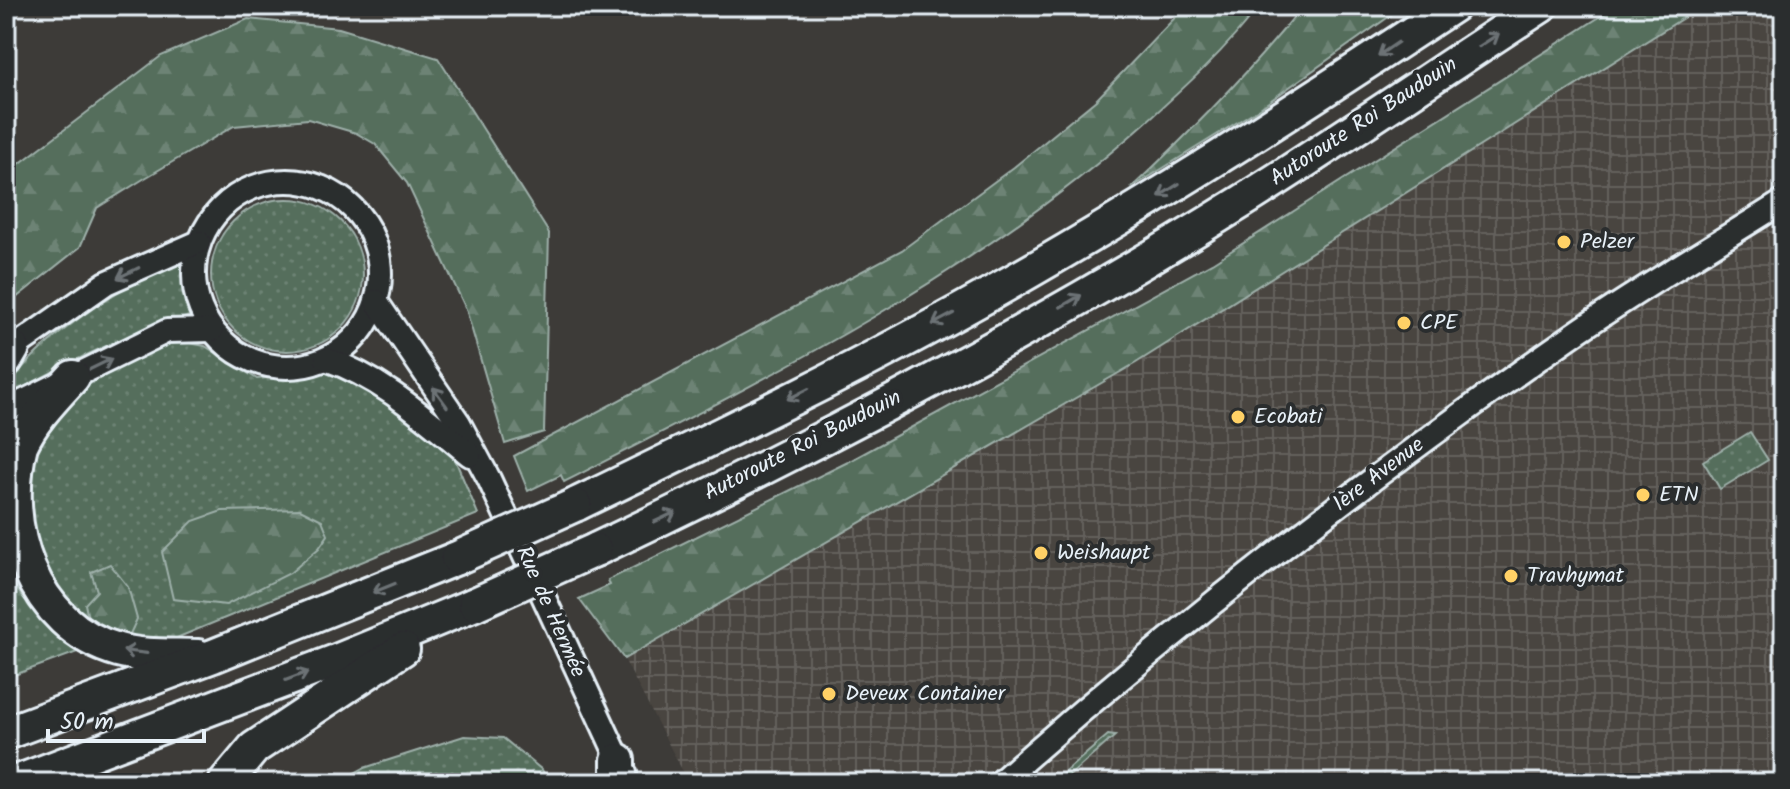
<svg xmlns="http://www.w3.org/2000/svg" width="1790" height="789" font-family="Kalam,sans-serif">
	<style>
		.industrial { fill: url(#industrial-grid) }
		.grass { fill: url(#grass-dots); stroke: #9eb0aa; stroke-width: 2 }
		.forest { fill: url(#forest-firs); stroke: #9eb0aa; stroke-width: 2 }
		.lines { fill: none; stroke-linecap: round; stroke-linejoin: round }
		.minor-casing { stroke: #e8f1f8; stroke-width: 28 }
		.highway-casing { stroke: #e8f1f8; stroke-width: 38 }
		.minor { stroke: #2a2d2e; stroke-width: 22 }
		.highway { stroke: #2a2d2e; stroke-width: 32 }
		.highway-bridge-casing { stroke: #e8f1f8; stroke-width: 38; stroke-linecap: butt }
		.highway-bridge { stroke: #2a2d2e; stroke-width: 32 }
		.oneway { stroke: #6c7275 }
		.poi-dot { fill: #ffd166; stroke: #2a2d2e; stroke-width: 3 }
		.labels { text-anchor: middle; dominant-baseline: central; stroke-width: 8; stroke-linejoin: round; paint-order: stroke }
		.street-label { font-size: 22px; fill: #e8f1f8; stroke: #2a2d2e }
		.poi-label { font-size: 22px; fill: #e8f1f8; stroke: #2a2d2e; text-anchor: start }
	</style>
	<defs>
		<pattern id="industrial-grid" width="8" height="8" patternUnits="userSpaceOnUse" patternTransform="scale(2)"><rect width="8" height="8" fill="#4a453f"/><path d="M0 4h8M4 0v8" fill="none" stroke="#64605c"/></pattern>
		<pattern id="grass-dots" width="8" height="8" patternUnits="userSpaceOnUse" patternTransform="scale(2)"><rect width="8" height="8" fill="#556e5c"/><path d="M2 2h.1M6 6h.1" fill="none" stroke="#6d8374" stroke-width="1.8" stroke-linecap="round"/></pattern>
		<pattern id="forest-firs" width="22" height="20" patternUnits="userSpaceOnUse" patternTransform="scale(2)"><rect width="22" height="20" fill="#556e5c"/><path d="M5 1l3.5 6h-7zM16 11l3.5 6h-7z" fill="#6d8374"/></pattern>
	</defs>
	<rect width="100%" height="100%" fill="#3d3b38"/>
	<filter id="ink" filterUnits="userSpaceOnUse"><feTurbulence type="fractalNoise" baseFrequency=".0125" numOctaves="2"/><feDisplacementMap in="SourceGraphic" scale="16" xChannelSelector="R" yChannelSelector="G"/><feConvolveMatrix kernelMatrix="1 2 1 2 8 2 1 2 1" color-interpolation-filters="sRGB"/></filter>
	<g filter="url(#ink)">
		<polygon class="industrial" points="1702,6 1784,6 1784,783 689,783 624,659 1136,363"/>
		<g class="grass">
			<circle cx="287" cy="275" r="76"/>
			<path d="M 182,262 L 183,294 L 191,316 C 129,331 62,366 6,397 C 12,360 103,300 135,282 C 149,273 166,268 182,262 Z"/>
			<polygon points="179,341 205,346 257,379 325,372 352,378 454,457 478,514 174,639 127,642 88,628 28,556 26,457 80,390 148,349"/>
			<polygon points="1750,432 1768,460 1720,489 1703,461"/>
			<path d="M 6,569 C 21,605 53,628 83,650 L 6,678 Z"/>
			<polygon points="1108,735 1115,736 1061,783 1052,783"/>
			<polygon points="464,736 503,738 542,770 550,783 336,783 364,768"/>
		</g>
		<g class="forest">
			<path d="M 1186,6 L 1259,6 C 1227,49 1185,87 1145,123 C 975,275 767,379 564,482 L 561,475 L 528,491 L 514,456 L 902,250 L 1014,167 L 1096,100 Z"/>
			<path d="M 1303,6 L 1404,6 L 1260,108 L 1131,188 C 1192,131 1250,72 1303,6 Z"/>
			<polygon points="1617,6 1702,6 1136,363 624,659 579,599 610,585 608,580 848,462 1212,263"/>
			<polygon points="248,19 339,28 438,58 549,233 544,432 505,444 466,309 407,183 375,144 356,133 308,119 234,126 145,178 97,208 80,247 6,306 6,174 161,56"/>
			<polygon points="300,509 322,520 328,535 319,548 290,573 226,605 173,599 162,552 193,521 222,511"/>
			<polygon points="110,564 128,587 137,619 130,634 90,627 85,604 97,591 91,572"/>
		</g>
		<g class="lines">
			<defs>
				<g id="minor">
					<circle cx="287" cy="274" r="93"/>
					<polyline points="376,301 459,423 489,479 625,773"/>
					<polyline points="6,353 106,283 199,242"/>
					<path d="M 326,359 C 382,378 425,418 470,455"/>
					<polyline points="6,410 167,331 212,330"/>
					<path d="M 999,783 C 1183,620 1378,470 1580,330 C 1646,285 1716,244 1784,201"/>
				</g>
				<g id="highway">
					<polyline points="6,360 13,348"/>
					<path d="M 73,377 C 54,398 33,419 21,445 C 0,526 32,626 118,650 C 143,657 172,655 198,656"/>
					<path d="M 575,505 C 720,435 866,365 1006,285 C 1159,198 1306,103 1453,6"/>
					<path d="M 595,550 C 813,447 1038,329 1243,201 C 1343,138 1441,71 1541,6"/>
					<polyline points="6,733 213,656 457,558"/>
					<polyline points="618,760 618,783"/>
					<polyline points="14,783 336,661 475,604"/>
					<polyline points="225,783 254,748 403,649"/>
				</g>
			</defs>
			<use href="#minor" class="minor-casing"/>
			<use href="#highway" class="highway-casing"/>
			<use href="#minor" class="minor"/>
			<use href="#highway" class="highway"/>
			<defs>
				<g id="highway-bridge">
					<polyline points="457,558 575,505"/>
					<polyline points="475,604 595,550"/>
				</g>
			</defs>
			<use href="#highway-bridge" class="highway-bridge-casing"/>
			<use href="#highway-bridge" class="highway-bridge"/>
		</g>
		<defs><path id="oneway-shaft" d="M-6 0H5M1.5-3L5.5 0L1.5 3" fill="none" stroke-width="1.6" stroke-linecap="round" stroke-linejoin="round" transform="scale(2)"/></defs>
		<g class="oneway">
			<use href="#oneway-shaft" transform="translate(1489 40) rotate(-33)"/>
			<use href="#oneway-shaft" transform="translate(1388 49) rotate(146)"/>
			<use href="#oneway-shaft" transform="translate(1169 190) rotate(148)"/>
			<use href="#oneway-shaft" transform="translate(128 273) rotate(154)"/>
			<use href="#oneway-shaft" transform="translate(1071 301) rotate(-30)"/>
			<use href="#oneway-shaft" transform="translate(943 319) rotate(152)"/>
			<use href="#oneway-shaft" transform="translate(101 364) rotate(-26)"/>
			<use href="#oneway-shaft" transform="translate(798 394) rotate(153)"/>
			<use href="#oneway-shaft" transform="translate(440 397) rotate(-126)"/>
			<use href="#oneway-shaft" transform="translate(665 517) rotate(-25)"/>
			<use href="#oneway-shaft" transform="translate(384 588) rotate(158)"/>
			<use href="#oneway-shaft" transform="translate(135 652) rotate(-173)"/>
			<use href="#oneway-shaft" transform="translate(297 676) rotate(-21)"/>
		</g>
	</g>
	<g class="poi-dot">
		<circle cx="1564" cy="242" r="8"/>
		<circle cx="1404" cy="323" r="8"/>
		<circle cx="1238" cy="417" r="8"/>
		<circle cx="1643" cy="495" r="8"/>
		<circle cx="1041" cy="553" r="8"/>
		<circle cx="1511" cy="576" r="8"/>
		<circle cx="829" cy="694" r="8"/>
	</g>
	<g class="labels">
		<g class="street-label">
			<text transform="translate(1364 122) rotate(-33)">Autoroute Roi Baudouin</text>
			<text transform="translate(803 446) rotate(-27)">Autoroute Roi Baudouin</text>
			<text transform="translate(1379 475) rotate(-37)">1ère Avenue</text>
			<text transform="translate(550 612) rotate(66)">Rue de Hermée</text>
		</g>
		<g class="poi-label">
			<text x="1580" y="242">Pelzer</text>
			<text x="1420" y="323">CPE</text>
			<text x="1254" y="417">Ecobati</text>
			<text x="1659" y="495">ETN</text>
			<text x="1057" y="553">Weishaupt</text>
			<text x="1527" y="576">Travhymat</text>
			<text x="845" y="694">Deveux Container</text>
		</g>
	</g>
	<rect width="1790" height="789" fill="none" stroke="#2a2d2e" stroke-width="32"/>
	<rect x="16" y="16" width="1758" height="757" fill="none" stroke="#e8f1f8" stroke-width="3" filter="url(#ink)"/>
	<path d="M48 729v12h156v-12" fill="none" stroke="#e8f1f8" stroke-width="4"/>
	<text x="60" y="729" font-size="24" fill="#e8f1f8" stroke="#2a2d2e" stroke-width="6" paint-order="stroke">50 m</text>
</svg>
